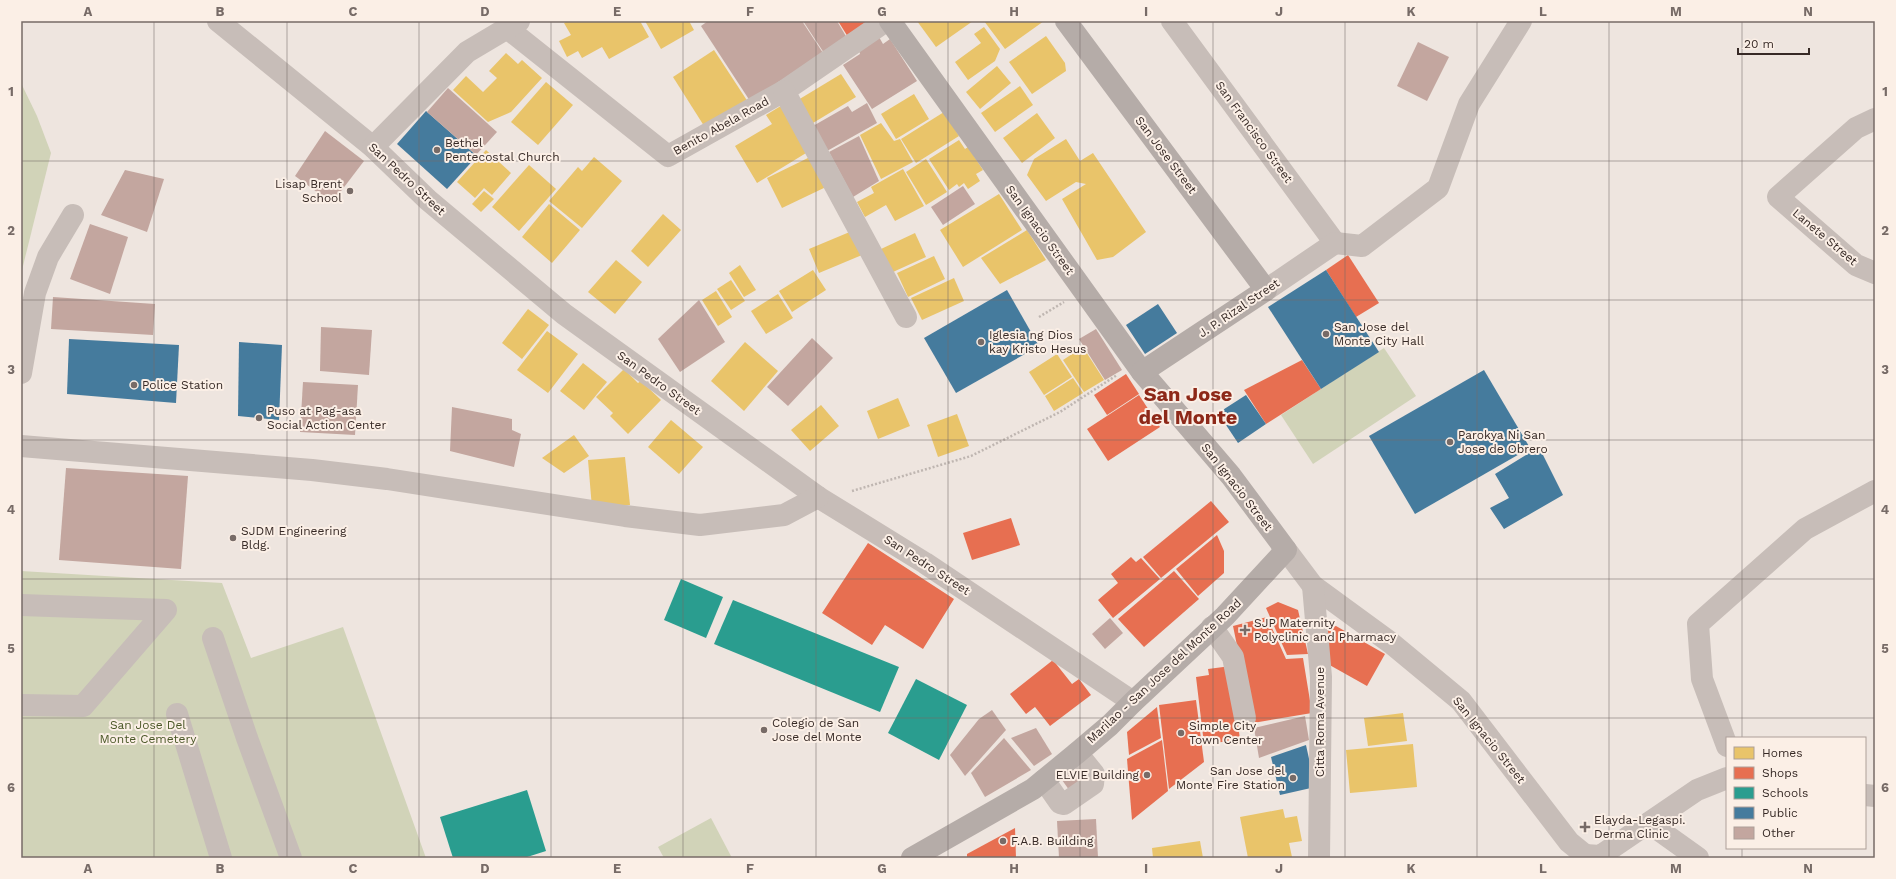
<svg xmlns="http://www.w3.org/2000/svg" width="1896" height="879" font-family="'Work Sans',sans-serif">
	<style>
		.green { fill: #d1d3b8 }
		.homes { fill: #e9c46a }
		.shops { fill: #e76f51 }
		.schools { fill: #2a9d8f }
		.public { fill: #457b9d }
		.building { fill: #c3a69f }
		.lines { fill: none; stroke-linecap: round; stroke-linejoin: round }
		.path { stroke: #bfb6b1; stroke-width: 2.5; stroke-dasharray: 2 2; stroke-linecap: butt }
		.minor { stroke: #c7bdb8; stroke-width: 22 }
		.major { stroke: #b5aca8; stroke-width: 22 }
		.grid { fill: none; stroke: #776b67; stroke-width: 1; stroke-opacity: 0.55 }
		.poi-dot { fill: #776b67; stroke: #fbefe6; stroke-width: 1.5 }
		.labels { text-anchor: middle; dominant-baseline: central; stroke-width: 4; stroke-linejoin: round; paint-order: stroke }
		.street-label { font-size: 12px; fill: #372a26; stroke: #fbefe6 }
		.poi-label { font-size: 12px; fill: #372a26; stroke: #fbefe6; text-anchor: start }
		.park-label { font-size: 12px; fill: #4b5828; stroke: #fbefe6 }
		.town-label { font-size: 20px; font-weight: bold; fill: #8d2818; stroke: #fbefe6 }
		.neatline { fill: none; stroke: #776b67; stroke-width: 1.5 }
		.grid-label { font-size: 13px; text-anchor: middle; font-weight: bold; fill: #776b67 }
	</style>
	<rect width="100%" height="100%" fill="#eee5df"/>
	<g class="green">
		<polygon points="21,83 37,116 51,153 21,274"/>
		<polygon points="1384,348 1416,396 1313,464 1281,415"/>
		<polygon points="21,571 222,583 251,658 343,627 426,858 21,858"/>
		<polygon points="711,818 732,858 664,858 658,847"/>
	</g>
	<g class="homes">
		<polygon points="568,21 640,21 649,37 609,59 602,47 582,58 578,51 567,57 559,41 571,35 564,23"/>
		<polygon points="645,21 689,21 694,30 661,49"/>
		<polygon points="917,21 973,21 936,47"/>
		<polygon points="984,21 1044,21 1005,49"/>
		<polygon points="984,27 1000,49 995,61 968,80 955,62 981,43 974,34"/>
		<polygon points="1046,36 1065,63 1066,71 1032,94 1009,62"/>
		<polygon points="714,50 748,102 706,129 673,77"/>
		<polygon points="506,53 518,64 522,60 542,78 511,112 488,122 453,90 466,76 483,92 497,78 489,71"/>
		<polygon points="997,66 1011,83 980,109 966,92"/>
		<polygon points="841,74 856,97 813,123 798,100"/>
		<polygon points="546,82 573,105 538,145 511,122"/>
		<polygon points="1020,86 1033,105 995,132 981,113"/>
		<polygon points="914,94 929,119 896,139 881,114"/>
		<polygon points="784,104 811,150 757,183 735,146 772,124 766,115"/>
		<polygon points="944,112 959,136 916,163 901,139"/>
		<polygon points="1037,113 1055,138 1022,163 1003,138"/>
		<polygon points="881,123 894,141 900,139 913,162 881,179 860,135"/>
		<polygon points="1066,139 1080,161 1093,153 1146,232 1113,257 1097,260 1062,199 1086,184 1076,182 1046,201 1027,175 1034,159"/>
		<polygon points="959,140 965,149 968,147 983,170 976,174 980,181 968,189 964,183 959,187 957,184 949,190 929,159"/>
		<polygon points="486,150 511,173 492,195 484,188 475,198 457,182"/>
		<polygon points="594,157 622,181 582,228 549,201 578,167 582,171"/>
		<polygon points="810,157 826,187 782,208 767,178"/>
		<polygon points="926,159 947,192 926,205 906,172"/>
		<polygon points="529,165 556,189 519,231 492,207"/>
		<polygon points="903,169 924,206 895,221 886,205 865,217 857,202 874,193 871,187"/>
		<polygon points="484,191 494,199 481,212 472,204"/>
		<polygon points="999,194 1022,230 963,267 940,230"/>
		<polygon points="549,204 580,230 552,263 522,237"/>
		<polygon points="663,214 681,230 648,267 631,251"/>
		<polygon points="1027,230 1046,260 1000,284 981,258"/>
		<polygon points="852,231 862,255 819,273 809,249"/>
		<polygon points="915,233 926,257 893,272 881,249"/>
		<polygon points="934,256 945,279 908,297 897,273"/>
		<polygon points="616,260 642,282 615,314 588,292"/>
		<polygon points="740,265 756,290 744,297 729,273"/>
		<polygon points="813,270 826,290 792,312 779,291"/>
		<polygon points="954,278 964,301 922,320 911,298"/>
		<polygon points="731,280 745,301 731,310 717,289"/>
		<polygon points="716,291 732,317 718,326 702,300"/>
		<polygon points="778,294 793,318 766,334 751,311"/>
		<polygon points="528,309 549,325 522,359 502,343"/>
		<polygon points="547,331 578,354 548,393 517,370"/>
		<polygon points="745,342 778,371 744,411 711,381"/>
		<polygon points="1083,347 1104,380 1084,392 1063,360"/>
		<polygon points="1057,354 1072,377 1044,395 1029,372"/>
		<polygon points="583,363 607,382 584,410 560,391"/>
		<polygon points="624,369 638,383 641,381 661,400 628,434 610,416 613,413 596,397"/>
		<polygon points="1073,378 1083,393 1054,411 1045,396"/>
		<polygon points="898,398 910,426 878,439 867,411"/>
		<polygon points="821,405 839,426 810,451 791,430"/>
		<polygon points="957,414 969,446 938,457 927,425"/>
		<polygon points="671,420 703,447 679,474 648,447"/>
		<polygon points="574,435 589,456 564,473 542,458"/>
		<polygon points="625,457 630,505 592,508 588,460"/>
		<polygon points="1403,713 1407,741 1368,746 1364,718"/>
		<polygon points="1413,744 1417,787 1350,793 1346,750"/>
		<polygon points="1283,809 1285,818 1297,816 1302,841 1289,843 1292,857 1248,858 1240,817"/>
		<polygon points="1200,841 1203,858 1153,858 1152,848"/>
	</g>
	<g class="shops">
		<polygon points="838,21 870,21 848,37"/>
		<polygon points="1348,255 1379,303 1356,317 1326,270"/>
		<polygon points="1302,360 1321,389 1266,424 1244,390"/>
		<polygon points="1126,374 1139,394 1107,415 1094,395"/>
		<polygon points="1139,395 1160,427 1108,461 1087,429"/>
		<polygon points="1211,501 1229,522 1161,578 1143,557"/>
		<polygon points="1011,518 1020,545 972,560 963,533"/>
		<polygon points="1217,535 1224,551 1224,573 1198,596 1176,569"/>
		<polygon points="868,543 954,599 923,649 885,625 872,645 822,613"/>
		<polygon points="1131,557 1136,562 1141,558 1160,579 1113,618 1098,600 1118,583 1111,574"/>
		<polygon points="1174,571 1199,599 1144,647 1118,619"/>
		<polygon points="1278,602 1298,610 1308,654 1287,655 1266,608"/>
		<polygon points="1267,617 1286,659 1303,658 1312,713 1253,723 1233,626"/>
		<polygon points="1336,626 1385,654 1367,686 1326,663 1325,629"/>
		<polygon points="1053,660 1072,684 1079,679 1091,695 1050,726 1035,707 1026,714 1010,694"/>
		<polygon points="1231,666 1240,740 1204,744 1196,677 1209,675 1208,669"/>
		<polygon points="1196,700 1204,762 1169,789 1159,705"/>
		<polygon points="1157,707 1161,738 1129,755 1127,732"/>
		<polygon points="1162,740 1168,791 1132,820 1127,759"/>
		<polygon points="1015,828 1016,858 967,858 967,854"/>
	</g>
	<g class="schools">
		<polygon points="681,579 723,597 706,638 664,620"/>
		<polygon points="733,600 899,667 880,712 714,644"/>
		<polygon points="916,679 967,705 939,760 888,733"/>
		<polygon points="527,790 546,851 524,858 453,858 440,817"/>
	</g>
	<g class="public">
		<polygon points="426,111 477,156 447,189 397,144"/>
		<polygon points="1326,270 1379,352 1321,389 1268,307"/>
		<polygon points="1007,290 1039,346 956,393 924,338"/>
		<polygon points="1158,304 1177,333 1145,354 1126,325"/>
		<polygon points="69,339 179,345 176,403 67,394"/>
		<polygon points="239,342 282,345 279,420 238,416"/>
		<polygon points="1484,370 1530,448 1415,514 1369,436"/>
		<polygon points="1246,395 1266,424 1238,443 1218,413"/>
		<polygon points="1539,447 1563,495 1504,529 1490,508 1509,498 1495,474"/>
		<polygon points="1306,745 1311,768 1311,788 1280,795 1271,757"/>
	</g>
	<g class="building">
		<polygon points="708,21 802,21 823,53 750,101 701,26"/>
		<polygon points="803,21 837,21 847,38 824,53"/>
		<polygon points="879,37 883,44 890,39 917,81 872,109 843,65 860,54 859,50"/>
		<polygon points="1418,42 1449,57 1427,101 1397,86"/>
		<polygon points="448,88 497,132 476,155 427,112"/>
		<polygon points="867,103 877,123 827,151 813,126 848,106 852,112"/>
		<polygon points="325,131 364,161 332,203 295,176"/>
		<polygon points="859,136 879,181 853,197 829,152"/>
		<polygon points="125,170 164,179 147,232 101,215"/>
		<polygon points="963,186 975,204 943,225 931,207"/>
		<polygon points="90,224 128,237 110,294 70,279"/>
		<polygon points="53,297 155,304 153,335 51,329"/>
		<polygon points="699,300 725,342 680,372 658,339"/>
		<polygon points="321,327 372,330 369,375 320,371"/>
		<polygon points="1096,329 1122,370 1105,380 1079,339"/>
		<polygon points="812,338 833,358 788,406 767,387"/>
		<polygon points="303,382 358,385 355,435 300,432"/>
		<polygon points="452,407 512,419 512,430 521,434 514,467 450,451"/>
		<polygon points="66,468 188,476 181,569 59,560"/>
		<polygon points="1110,618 1123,633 1105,649 1092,634"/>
		<polygon points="992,710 1006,730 965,776 950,755 979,719"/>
		<polygon points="1305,716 1309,740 1259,758 1254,728"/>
		<polygon points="1036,728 1052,754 1034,766 1011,738"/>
		<polygon points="1004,738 1031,770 985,797 971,773"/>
		<polygon points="1080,767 1090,780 1072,794 1062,780"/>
		<polygon points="1096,819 1098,858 1059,858 1057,821"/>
	</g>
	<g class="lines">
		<g class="path">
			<polyline points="1039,317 1064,302"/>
			<polyline points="852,491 971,456 1060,412 1117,375"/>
		</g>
		<g class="minor">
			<polyline points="218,21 373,147 428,200 564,314 818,497 925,563 1133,702"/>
			<polyline points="1172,21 1335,243"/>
			<polyline points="507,28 668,156 784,91 886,21"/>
			<polyline points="784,91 906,317"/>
			<polyline points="1875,119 1856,128 1778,197 1856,265 1875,273"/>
			<polyline points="373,147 467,52 519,21"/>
			<polyline points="1335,243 1362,246 1438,188 1469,104 1521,21"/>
			<polyline points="1266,290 1335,243"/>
			<polyline points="21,373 35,293 48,257 73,215"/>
			<polyline points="21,446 312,470 387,479 625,516 700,525 784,515 818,497"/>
			<polyline points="1286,550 1313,586 1391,643 1461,701 1569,842 1585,855"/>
			<polyline points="1313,586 1321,677 1319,858"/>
			<polyline points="21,605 166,610 83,706 21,705"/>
			<polyline points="1212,627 1233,657 1245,718"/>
			<polyline points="213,638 247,738 291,858"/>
			<polyline points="177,714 221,858"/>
			<polyline points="1727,746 1702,679 1698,624 1805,529 1875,491"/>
			<polyline points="1044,780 1060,803 1064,804 1093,784 1094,774 1077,753"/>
			<polyline points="1865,795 1875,796"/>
			<polyline points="1649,823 1698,858"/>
			<polyline points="1585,855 1600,856 1697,790 1727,778"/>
		</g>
		<g class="major">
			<polyline points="890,21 1142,372 1231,476 1286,550 1225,616 1133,702 1110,725 1077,753 1033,789 912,858"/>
			<polyline points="1066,21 1266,290 1142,372"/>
		</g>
	</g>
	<path class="grid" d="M 154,21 L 154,858M 287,21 L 287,858M 419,21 L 419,858M 551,21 L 551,858M 683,21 L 683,858M 816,21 L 816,858M 948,21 L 948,858M 1080,21 L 1080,858M 1213,21 L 1213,858M 1345,21 L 1345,858M 1477,21 L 1477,858M 1609,21 L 1609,858M 1742,21 L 1742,738M 21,161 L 1875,161M 21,300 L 1875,300M 21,440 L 1875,440M 21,579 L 1875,579M 21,718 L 1875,718M 1742,848 L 1742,858"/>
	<g class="poi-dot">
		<circle cx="437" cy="150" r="4"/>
		<circle cx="350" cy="191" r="4"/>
		<circle cx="1326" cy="334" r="4"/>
		<circle cx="981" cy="342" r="4"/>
		<circle cx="134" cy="385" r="4"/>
		<circle cx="259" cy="418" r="4"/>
		<circle cx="1450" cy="442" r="4"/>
		<circle cx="233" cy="538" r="4"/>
		<path d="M1243 624h4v4h4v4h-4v4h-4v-4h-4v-4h4z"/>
		<circle cx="764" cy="730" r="4"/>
		<circle cx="1181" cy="733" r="4"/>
		<circle cx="1147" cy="775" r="4"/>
		<circle cx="1293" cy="778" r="4"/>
		<path d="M1583 821h4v4h4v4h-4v4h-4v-4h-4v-4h4z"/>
		<circle cx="1003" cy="841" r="4"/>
	</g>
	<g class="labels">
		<g class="street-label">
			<text transform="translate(721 126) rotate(-29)">Benito Abela Road</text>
			<text transform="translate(1254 132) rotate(54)">San Francisco Street</text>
			<text transform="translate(1166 155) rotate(53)">San Jose Street</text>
			<text transform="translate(407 179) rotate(43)">San Pedro Street</text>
			<text transform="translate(1040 230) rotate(54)">San Ignacio Street</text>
			<text transform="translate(1825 237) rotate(40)">Lanete Street</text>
			<text transform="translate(1239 308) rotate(-34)">J. P. Rizal Street</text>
			<text transform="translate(659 383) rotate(36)">San Pedro Street</text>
			<text transform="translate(1237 487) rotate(52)">San Ignacio Street</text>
			<text transform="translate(927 565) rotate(33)">San Pedro Street</text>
			<text transform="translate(1164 671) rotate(-43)">Marilao - San Jose del Monte Road</text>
			<text transform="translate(1320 722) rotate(-90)">Citta Roma Avenue</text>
			<text transform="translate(1489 740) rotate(51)">San Ignacio Street</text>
		</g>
		<g class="poi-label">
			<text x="445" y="143">Bethel<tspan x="445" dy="14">Pentecostal Church</tspan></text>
			<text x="342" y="184" text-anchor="end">Lisap Brent<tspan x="342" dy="14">School</tspan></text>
			<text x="1334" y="327">San Jose del<tspan x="1334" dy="14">Monte City Hall</tspan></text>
			<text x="989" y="335">Iglesia ng Dios<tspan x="989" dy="14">kay Kristo Hesus</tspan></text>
			<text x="142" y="385">Police Station</text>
			<text x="267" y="411">Puso at Pag-asa<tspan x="267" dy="14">Social Action Center</tspan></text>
			<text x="1458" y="435">Parokya Ni San<tspan x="1458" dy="14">Jose de Obrero</tspan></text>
			<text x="241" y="531">SJDM Engineering<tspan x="241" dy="14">Bldg.</tspan></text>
			<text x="1254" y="623">SJP Maternity<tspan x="1254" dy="14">Polyclinic and Pharmacy</tspan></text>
			<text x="772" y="723">Colegio de San<tspan x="772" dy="14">Jose del Monte</tspan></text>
			<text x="1189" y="726">Simple City<tspan x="1189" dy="14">Town Center</tspan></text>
			<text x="1285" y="771" text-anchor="end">San Jose del<tspan x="1285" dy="14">Monte Fire Station</tspan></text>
			<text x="1139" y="775" text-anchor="end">ELVIE Building</text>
			<text x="1594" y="820">Elayda-Legaspi.<tspan x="1594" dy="14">Derma Clinic</tspan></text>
			<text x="1011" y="841">F.A.B. Building</text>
		</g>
		<g class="park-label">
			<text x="148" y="725">San Jose Del<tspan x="148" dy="14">Monte Cemetery</tspan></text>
		</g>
		<g class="town-label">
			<text x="1188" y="394">San Jose<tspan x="1188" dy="23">del Monte</tspan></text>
		</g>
	</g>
	<rect width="1896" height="879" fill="none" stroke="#fbefe6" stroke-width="44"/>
	<rect x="1726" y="737" width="140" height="112" fill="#fbefe6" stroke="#ada099"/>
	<rect x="1734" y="747" width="20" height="12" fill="#e9c46a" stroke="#ada099"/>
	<text x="1762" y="757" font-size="12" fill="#372a26">Homes</text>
	<rect x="1734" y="767" width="20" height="12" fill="#e76f51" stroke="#ada099"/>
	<text x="1762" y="777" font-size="12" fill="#372a26">Shops</text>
	<rect x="1734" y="787" width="20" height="12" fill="#2a9d8f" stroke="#ada099"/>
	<text x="1762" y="797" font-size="12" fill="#372a26">Schools</text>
	<rect x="1734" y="807" width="20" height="12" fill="#457b9d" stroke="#ada099"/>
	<text x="1762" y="817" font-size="12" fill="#372a26">Public</text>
	<rect x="1734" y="827" width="20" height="12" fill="#c3a69f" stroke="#ada099"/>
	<text x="1762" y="837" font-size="12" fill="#372a26">Other</text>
	<path d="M1738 48v6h71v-6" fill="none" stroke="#372a26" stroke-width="2"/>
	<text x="1744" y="48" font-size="12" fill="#372a26" stroke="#fbefe6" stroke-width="3" paint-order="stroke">20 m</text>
	<rect x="22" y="22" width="1852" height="835" class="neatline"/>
	<g class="grid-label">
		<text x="88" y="16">A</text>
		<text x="220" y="16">B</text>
		<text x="353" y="16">C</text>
		<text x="485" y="16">D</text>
		<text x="617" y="16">E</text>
		<text x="750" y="16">F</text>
		<text x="882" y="16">G</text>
		<text x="1014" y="16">H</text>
		<text x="1146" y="16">I</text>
		<text x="1279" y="16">J</text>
		<text x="1411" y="16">K</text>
		<text x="1543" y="16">L</text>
		<text x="1676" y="16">M</text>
		<text x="1808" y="16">N</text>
		<text x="11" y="96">1</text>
		<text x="1885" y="96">1</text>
		<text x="11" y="235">2</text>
		<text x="1885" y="235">2</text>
		<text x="11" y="374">3</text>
		<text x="1885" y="374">3</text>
		<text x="11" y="514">4</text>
		<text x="1885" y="514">4</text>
		<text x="11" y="653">5</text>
		<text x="1885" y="653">5</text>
		<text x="11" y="792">6</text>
		<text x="1885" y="792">6</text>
		<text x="88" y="873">A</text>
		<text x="220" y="873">B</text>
		<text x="353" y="873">C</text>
		<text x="485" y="873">D</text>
		<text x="617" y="873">E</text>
		<text x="750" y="873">F</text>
		<text x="882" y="873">G</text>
		<text x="1014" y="873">H</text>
		<text x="1146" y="873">I</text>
		<text x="1279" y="873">J</text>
		<text x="1411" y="873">K</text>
		<text x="1543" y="873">L</text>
		<text x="1676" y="873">M</text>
		<text x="1808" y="873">N</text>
	</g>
</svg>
